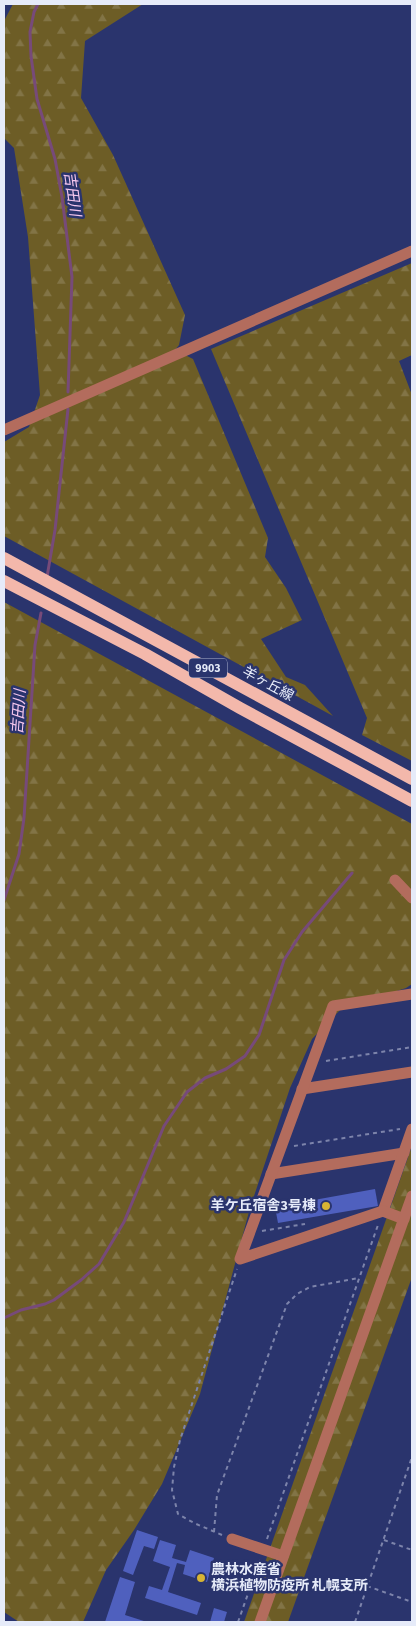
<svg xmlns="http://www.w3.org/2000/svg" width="416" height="1626" font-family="'Source Sans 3','Noto Sans JP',sans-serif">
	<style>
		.forest { fill: url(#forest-firs) }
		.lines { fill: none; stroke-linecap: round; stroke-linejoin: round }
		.stream { stroke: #774a79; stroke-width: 3 }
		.building { fill: #4f60be }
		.path { stroke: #7d84ab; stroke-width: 2; stroke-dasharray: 4 4; stroke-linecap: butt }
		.minor { stroke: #b36c5d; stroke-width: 11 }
		.major { stroke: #f3b8ab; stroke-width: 12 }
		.poi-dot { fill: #d7b434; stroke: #2a346d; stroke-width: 2 }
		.labels { text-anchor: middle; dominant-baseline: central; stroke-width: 5; stroke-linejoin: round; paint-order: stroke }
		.shield { fill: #2a346d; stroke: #aeb4cf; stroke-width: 1 }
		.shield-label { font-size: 12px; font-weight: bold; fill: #e6ebf9 }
		.street-label { font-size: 14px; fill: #e6ebf9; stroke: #2a346d }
		.poi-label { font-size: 14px; font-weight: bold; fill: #e6ebf9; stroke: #2a346d; text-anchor: end }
		.water-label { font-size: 15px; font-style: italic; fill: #f5c7ed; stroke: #2a346d }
	</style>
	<defs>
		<pattern id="forest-firs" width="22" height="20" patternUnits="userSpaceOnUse" patternTransform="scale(1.25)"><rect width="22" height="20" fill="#6d5d26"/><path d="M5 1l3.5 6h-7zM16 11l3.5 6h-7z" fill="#827446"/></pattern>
	</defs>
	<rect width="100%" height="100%" fill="#2a346d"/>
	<g class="forest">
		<polygon points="13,4 143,4 85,41 81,98 113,155 185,315 179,345 175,350 193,359 268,538 265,557 286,588 302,620 261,639 286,677 305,685 333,716 4,536 4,442 29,427 40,395 28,237 14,148 4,138 4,21"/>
		<polygon points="412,263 412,355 399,361 412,395 412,761 362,735 367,718 211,349"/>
		<polygon points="4,602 412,824 412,984 406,988 341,1009 312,1039 290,1088 250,1208 200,1394 162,1484 134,1530 106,1570 83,1622 19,1622 4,1612"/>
		<polygon points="412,1146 412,1277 288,1622 244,1622"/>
	</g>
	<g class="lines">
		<g class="stream">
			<polyline points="38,4 34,12 30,32 31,56 37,99 55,159 62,197 72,277 68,392"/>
			<polyline points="47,577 55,530 68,409"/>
			<polyline points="4,900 19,854 24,818 35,645 41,613"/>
			<polyline points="4,1318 21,1310 45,1304 54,1300 81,1280 99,1264 124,1222 164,1126 187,1092 205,1078 226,1069 245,1056 259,1035 284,960 302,932 352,873"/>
		</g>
	</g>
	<g class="building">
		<polygon points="375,1189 378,1206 278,1223 275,1207"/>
		<polygon points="137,1530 158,1537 154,1549 144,1546 133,1575 123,1571"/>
		<polygon points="160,1540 176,1545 172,1558 186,1562 190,1550 214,1558 207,1582 183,1574 185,1565 177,1563 168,1592 201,1603 197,1615 145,1598 149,1586 162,1590 170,1567 153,1561"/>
		<polygon points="120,1577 135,1582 125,1615 147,1622 105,1622"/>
		<polygon points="214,1608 227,1612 224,1622 210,1622"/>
	</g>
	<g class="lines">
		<g class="path">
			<polyline points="326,1061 412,1047"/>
			<polyline points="294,1146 400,1129"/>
			<polyline points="262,1231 305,1224"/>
			<polyline points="214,1532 217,1495 287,1304 297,1294 310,1287 359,1278"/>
			<polyline points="222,1535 194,1523 178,1514 172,1490 174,1467 180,1440 237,1269"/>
			<polyline points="267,1539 378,1225"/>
			<polyline points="384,1540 412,1550"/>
			<polyline points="367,1586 412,1602"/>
			<polyline points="238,1622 260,1560"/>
			<polyline points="355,1622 412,1457"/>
		</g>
		<g class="minor">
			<polyline points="4,430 412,251"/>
			<polyline points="395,880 412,898"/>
			<polyline points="302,1089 412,1072"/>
			<polyline points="271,1174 404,1153"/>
			<polyline points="383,1211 412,1129"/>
			<polyline points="404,1219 383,1211 240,1259 333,1006 412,994"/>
			<polyline points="232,1539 283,1556"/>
			<polyline points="260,1622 412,1196"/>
		</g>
		<g class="major">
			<polyline points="4,558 412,779"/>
			<polyline points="4,581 145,654 240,708 412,801"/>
		</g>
	</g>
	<g class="poi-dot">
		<circle cx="326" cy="1206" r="5"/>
		<circle cx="201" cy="1578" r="5"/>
	</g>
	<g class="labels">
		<rect class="shield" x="189" y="658.5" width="38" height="19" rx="4"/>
		<g class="shield-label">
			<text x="208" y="668">9903</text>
		</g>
		<g class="street-label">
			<text transform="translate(268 684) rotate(29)">羊ヶ丘線</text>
		</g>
		<g class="poi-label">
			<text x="316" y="1206">羊ケ丘宿舎3号棟</text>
			<text x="211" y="1570" text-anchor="start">農林水産省<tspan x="211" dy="16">横浜植物防疫所 札幌支所</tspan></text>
		</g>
		<g class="water-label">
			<text transform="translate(72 194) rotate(82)">吉田川</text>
			<text transform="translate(19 712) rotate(-86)">吉田川</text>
		</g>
	</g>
	<rect width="416" height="1626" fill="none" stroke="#e6ebf9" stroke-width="10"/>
</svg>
